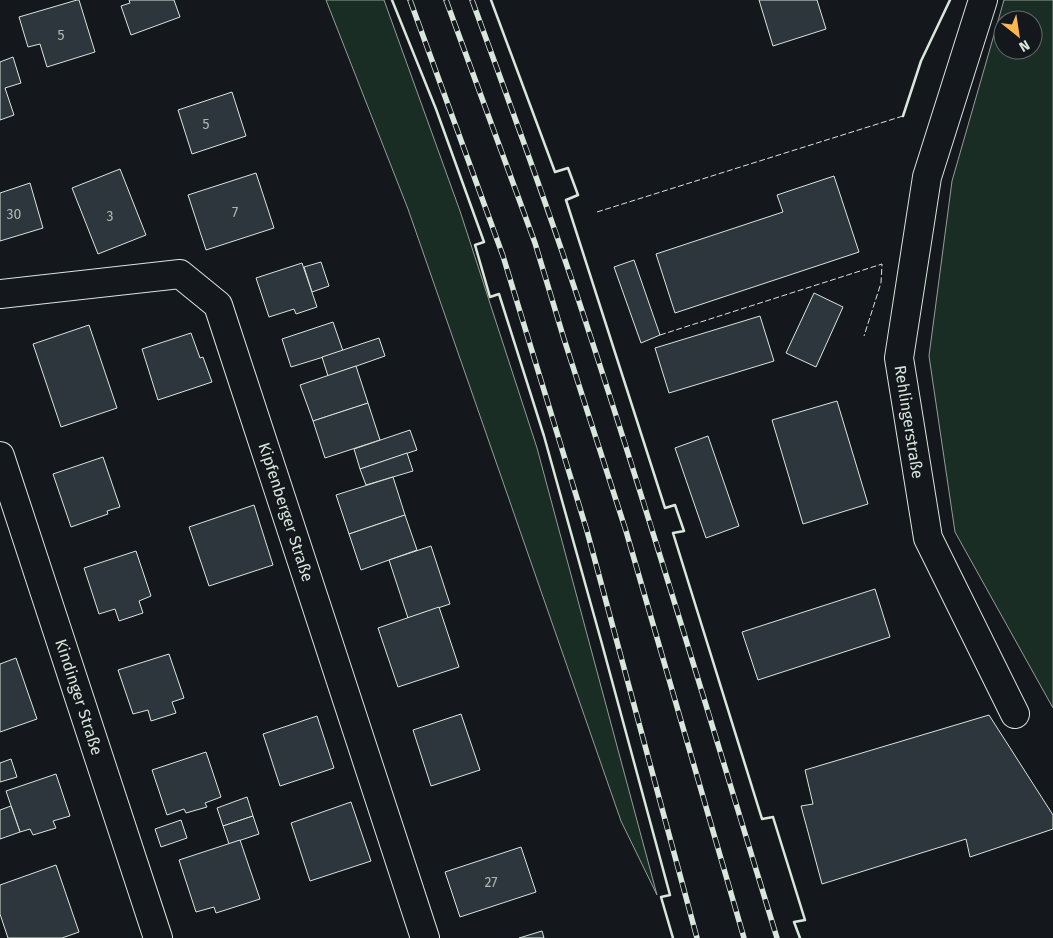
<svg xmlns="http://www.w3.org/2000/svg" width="1053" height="938" font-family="'Fira Sans',sans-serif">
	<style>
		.green { fill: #1a2d24; stroke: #939e99; fill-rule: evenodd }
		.building { fill: #2c363c; stroke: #d8e6dc }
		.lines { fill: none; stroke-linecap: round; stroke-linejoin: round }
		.minor-casing { stroke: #d8e6dc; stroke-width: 30 }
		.minor { stroke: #14181c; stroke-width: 28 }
		.rail-casing { stroke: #d8e6dc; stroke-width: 5.5 }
		.rail { stroke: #14181c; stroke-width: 4; stroke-dasharray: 11; stroke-linecap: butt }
		.fence { stroke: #d8e6dc; stroke-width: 1; stroke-dasharray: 6 2.5; stroke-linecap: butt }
		.wall { stroke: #d8e6dc; stroke-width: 2.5 }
		.labels { text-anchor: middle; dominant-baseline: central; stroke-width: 4; stroke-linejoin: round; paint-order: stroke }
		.number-label { font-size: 14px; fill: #adbab4 }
		.street-label { font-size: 16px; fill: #d8e6dc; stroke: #14181c }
	</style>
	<rect width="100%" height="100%" fill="#14181c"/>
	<g class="green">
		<polygon points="326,0 384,0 460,211 537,448 657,895 621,821 408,209"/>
		<path d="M 1004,0 L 1053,0 L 1053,708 L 955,532 L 929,356 L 952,181 ZM 1003,20 L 1033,20 L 1033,50 L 1003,50 Z"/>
	</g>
	<g class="building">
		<polygon points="77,0 79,0 95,52 47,67 40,44 28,47 19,17"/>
		<polygon points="129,0 174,0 180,17 131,35 121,6 130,3"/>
		<polygon points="759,0 817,0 826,29 773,46"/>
		<polygon points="13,57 21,83 5,88 14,115 0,120 0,62"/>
		<polygon points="232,92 246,136 192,154 178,110"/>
		<polygon points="120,169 146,235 98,254 72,188"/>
		<polygon points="256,173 274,228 206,250 188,195"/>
		<polygon points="834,176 859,252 675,313 656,254 783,212 777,195"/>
		<polygon points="30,183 43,228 0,241 0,193"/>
		<polygon points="634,260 660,335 641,343 614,267"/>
		<polygon points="321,262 329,286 312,292 304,267"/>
		<polygon points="302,263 317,307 296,314 294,309 269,317 256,278"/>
		<polygon points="814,293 843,307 816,367 786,353"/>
		<polygon points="760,316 774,361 669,393 655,348"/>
		<polygon points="333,322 343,351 291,367 282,339"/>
		<polygon points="89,325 117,408 61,427 33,344"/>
		<polygon points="191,333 200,358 203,357 212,382 158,400 142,349"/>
		<polygon points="379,338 385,356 328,376 322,357"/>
		<polygon points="356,366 368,403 313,421 300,385"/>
		<polygon points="837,401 868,504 803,524 772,420"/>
		<polygon points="368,403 380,440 325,458 313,421"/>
		<polygon points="410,430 417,450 360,469 354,449"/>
		<polygon points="708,436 739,526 706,538 675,448"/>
		<polygon points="407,453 413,471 366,485 360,469"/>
		<polygon points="103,457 120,507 107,511 108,514 71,527 53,474"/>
		<polygon points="393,477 405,515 349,534 336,495"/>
		<polygon points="254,505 273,565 209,586 189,527"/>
		<polygon points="405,515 417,550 361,570 349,534"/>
		<polygon points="431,546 450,604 408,618 389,560"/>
		<polygon points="136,551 151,596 139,601 143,613 119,621 115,609 99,614 84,568"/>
		<polygon points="875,589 890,637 758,680 742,632"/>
		<polygon points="439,607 459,667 398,687 378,628"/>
		<polygon points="169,654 184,698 172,702 176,713 151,721 148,710 133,714 118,670"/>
		<polygon points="16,658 37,719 0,732 0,664"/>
		<polygon points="461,714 480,770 431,786 413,730"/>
		<polygon points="989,715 1053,815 1053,829 970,857 966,839 822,884 801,806 813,804 805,770"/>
		<polygon points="317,716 334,768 280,786 263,734"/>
		<polygon points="206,752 221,797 205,803 207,807 186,813 184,809 167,815 152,770"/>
		<polygon points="11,759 17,777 0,782 0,763"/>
		<polygon points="56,774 70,816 53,821 56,828 33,835 30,829 20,832 6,791"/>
		<polygon points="247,797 253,816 223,826 217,808"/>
		<polygon points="351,802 371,861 310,881 291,823"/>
		<polygon points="11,806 20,832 0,839 0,810"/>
		<polygon points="253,816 259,834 229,844 223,826"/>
		<polygon points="181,820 187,838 161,847 155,829"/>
		<polygon points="240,840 260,899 216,913 214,907 196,912 179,860"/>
		<polygon points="521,847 536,892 460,917 445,872"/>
		<polygon points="56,865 79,932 62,938 8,938 0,914 0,885"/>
		<polygon points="542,931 544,938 519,938"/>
	</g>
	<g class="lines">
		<defs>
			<g id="minor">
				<polyline points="983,0 927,177 899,358 928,538 1015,714"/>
				<polyline points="0,294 180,274 218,305 425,938"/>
				<polyline points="0,456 158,938"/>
			</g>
		</defs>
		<use href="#minor" class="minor-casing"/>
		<use href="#minor" class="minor"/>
		<defs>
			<g id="rail">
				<polyline points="410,0 503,256 587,531 697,938"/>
				<polyline points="446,0 535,243 564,339 626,531 744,938"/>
				<path d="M 472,0 C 512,110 553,220 589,332 C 655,533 715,736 777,938"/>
			</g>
		</defs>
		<use href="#rail" class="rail-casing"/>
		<use href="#rail" class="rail"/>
		<g class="fence">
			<polyline points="597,212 903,116"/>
			<polyline points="660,335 882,264 881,283 864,336"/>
		</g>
		<g class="wall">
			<polyline points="392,0 436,109 484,242 475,245 490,297 499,294 544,436 602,644 670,895 661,897 673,938"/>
			<polyline points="491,0 555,172 568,168 578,195 566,200 665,508 675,505 684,531 673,533 762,819 773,817 805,920 794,922 800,938"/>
			<polyline points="903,116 921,61 950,0"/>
		</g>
	</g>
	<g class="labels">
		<g class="number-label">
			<text x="61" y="35">5</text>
			<text x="206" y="124">5</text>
			<text x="235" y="212">7</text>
			<text x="14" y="214">30</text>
			<text x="110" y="216">3</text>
			<text x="491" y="882">27</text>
		</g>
		<g class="street-label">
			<text transform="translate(909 422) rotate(81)">Rehlingerstraße</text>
			<text transform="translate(286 512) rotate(72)">Kipfenberger Straße</text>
			<text transform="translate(79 697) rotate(72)">Kindinger Straße</text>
		</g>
	</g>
	<g transform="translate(1018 35) rotate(150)"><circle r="24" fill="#14181c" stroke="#626a69"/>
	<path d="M0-4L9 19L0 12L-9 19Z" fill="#ffb74d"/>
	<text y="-8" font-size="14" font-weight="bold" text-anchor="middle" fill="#d8e6dc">N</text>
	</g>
</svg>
